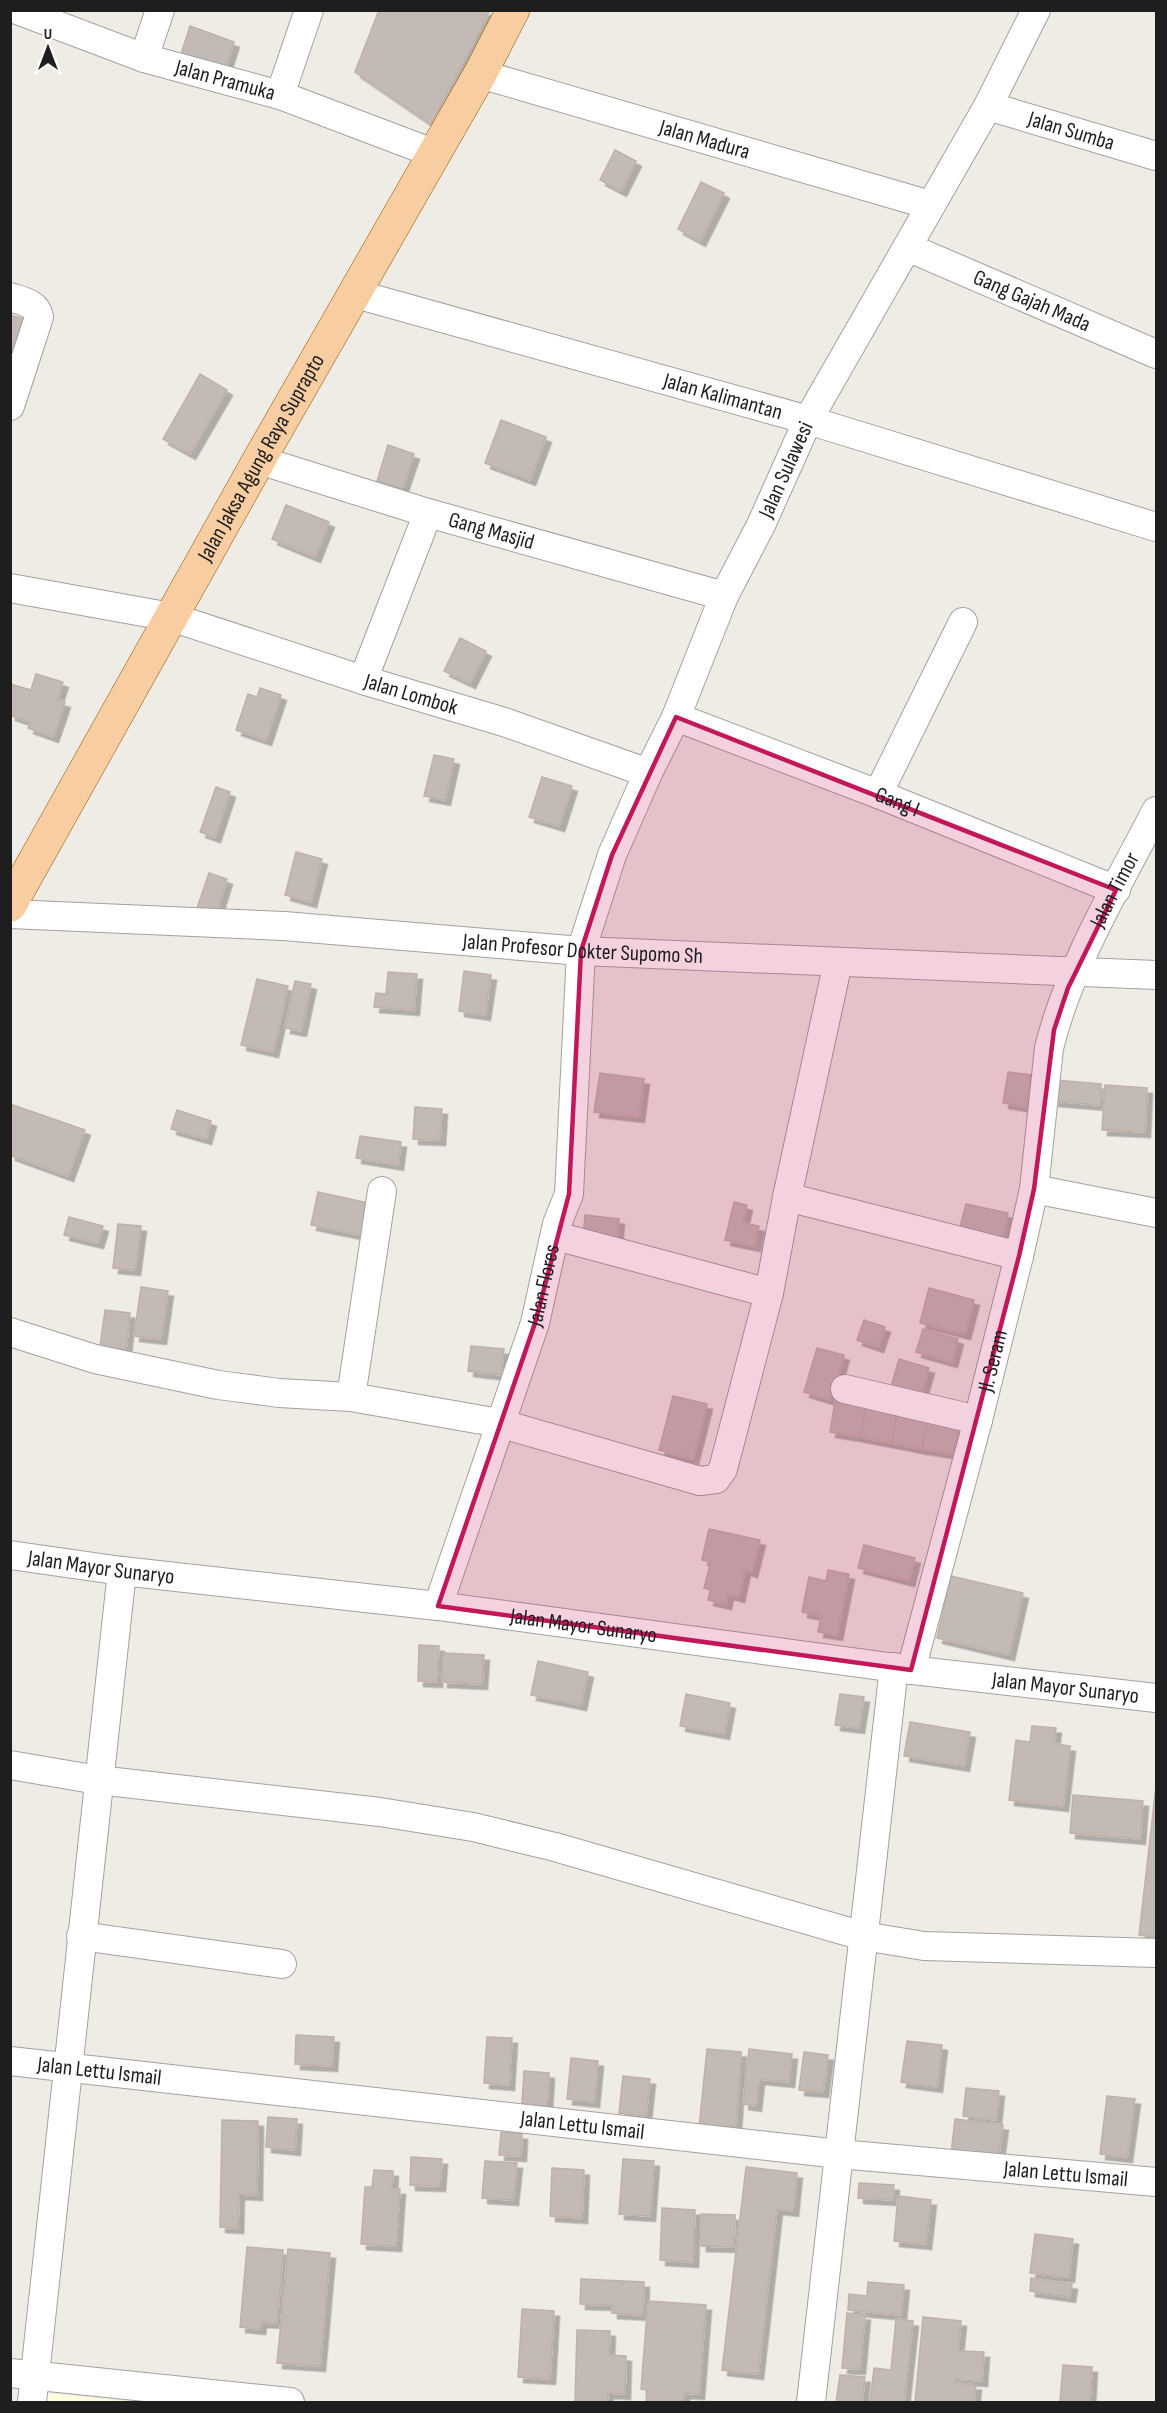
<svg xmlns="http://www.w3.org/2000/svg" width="1167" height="2413" font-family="'Sofia Sans Condensed',sans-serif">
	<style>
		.education { fill: #fefcdf }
		.building { fill: #c3bab5; stroke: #c0b1a8; stroke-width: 1.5; filter: url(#shadow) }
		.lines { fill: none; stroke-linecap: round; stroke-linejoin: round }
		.minor-casing { stroke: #a2a2a2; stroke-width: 30 }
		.major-casing { stroke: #935b06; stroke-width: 34 }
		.minor { stroke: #fff; stroke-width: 28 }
		.major { stroke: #f8cda1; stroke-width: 33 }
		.marked { fill: #c2185b; fill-opacity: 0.2; stroke: #c2185b; stroke-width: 4.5; stroke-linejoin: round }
		.labels { text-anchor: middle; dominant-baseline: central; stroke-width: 6; stroke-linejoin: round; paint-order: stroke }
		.street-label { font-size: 22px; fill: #1e1e1e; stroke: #fff }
	</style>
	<defs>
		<filter id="shadow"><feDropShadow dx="5.5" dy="5.5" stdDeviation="0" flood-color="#0004"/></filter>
	</defs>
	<rect width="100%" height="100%" fill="#efebe5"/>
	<polygon class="education" points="46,2393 136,2402 45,2402"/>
	<g class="building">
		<polygon points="379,10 490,10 431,124 355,72"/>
		<polygon points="190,26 234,42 225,69 181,54"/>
		<polygon points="615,150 636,161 621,191 600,180"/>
		<polygon points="701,182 724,193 700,241 678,229"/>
		<polygon points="10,315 34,322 26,353 10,349"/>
		<polygon points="200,374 227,390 190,454 163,439"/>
		<polygon points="501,420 546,437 530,480 485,463"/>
		<polygon points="388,445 414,454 402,489 377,481"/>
		<polygon points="286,505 329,522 315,557 272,539"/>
		<polygon points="460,638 486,651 470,683 444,671"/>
		<polygon points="36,674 63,682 57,700 65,702 53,737 28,728 30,722 10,715 10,684 31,690"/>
		<polygon points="260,688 281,695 266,740 236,730 248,694 257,697"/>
		<polygon points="434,755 454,759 445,800 424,796"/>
		<polygon points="542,777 572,786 559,826 529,817"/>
		<polygon points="216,787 230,792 215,837 200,832"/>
		<polygon points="296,852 322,859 311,902 285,895"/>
		<polygon points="209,873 227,879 216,914 197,908"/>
		<polygon points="464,971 491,975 485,1015 459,1011"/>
		<polygon points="388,972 417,974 414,1010 374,1007 376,993 386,994"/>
		<polygon points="257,979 288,986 273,1052 241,1045"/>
		<polygon points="295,981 311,984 301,1031 285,1028"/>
		<polygon points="1008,1072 1031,1075 1026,1107 1003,1103"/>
		<polygon points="600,1073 644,1079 639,1117 594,1112"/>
		<polygon points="1055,1080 1101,1084 1100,1105 1053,1101"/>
		<polygon points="1105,1085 1147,1088 1145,1132 1102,1130"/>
		<polygon points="10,1104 85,1130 68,1176 10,1155"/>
		<polygon points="415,1107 442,1109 440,1140 413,1139"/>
		<polygon points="177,1110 211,1121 206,1139 171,1129"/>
		<polygon points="360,1136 401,1142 398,1165 356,1158"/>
		<polygon points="318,1192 378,1205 371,1237 311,1225"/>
		<polygon points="734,1202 747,1205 743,1223 759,1226 755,1246 725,1240"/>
		<polygon points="966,1204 1008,1213 1002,1241 959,1231"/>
		<polygon points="585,1215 619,1219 617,1241 583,1237"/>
		<polygon points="69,1217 103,1226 98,1243 64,1235"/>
		<polygon points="118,1224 141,1226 135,1270 113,1268"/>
		<polygon points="141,1287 168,1291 161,1339 134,1336"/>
		<polygon points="929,1288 974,1300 965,1334 920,1323"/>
		<polygon points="105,1310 130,1313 126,1350 100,1346"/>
		<polygon points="864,1320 885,1327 878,1347 857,1340"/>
		<polygon points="923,1329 958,1339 952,1362 916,1352"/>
		<polygon points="471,1346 504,1349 501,1375 468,1371"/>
		<polygon points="817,1348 844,1355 831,1400 804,1392"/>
		<polygon points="899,1359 929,1368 919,1402 889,1394"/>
		<polygon points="673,1396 707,1404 693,1459 659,1450"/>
		<polygon points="835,1401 866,1406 860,1437 830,1432"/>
		<polygon points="866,1406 897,1412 892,1443 860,1437"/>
		<polygon points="897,1412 928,1418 922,1449 892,1443"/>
		<polygon points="928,1418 959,1423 953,1454 922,1449"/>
		<polygon points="709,1529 760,1540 752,1572 745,1570 739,1597 728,1594 726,1604 708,1600 711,1590 704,1588 711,1562 702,1560"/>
		<polygon points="864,1545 915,1558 909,1581 858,1568"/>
		<polygon points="828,1570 849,1574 837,1635 818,1632 821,1616 802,1612 809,1577 826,1581"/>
		<polygon points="951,1576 1023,1593 1009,1655 937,1638"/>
		<polygon points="419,1645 439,1646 437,1682 418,1681"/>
		<polygon points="444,1653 484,1655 482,1684 442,1682"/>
		<polygon points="538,1661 588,1672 581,1705 531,1695"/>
		<polygon points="686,1694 730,1703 724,1734 680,1726"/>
		<polygon points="840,1694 864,1697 859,1728 835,1725"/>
		<polygon points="910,1722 970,1732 964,1766 904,1756"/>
		<polygon points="1032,1726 1056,1728 1054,1744 1070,1746 1063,1806 1009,1800 1016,1740 1030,1742"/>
		<polygon points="1156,1786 1156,1937 1139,1935"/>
		<polygon points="1073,1795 1143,1801 1140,1839 1070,1833"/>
		<polygon points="296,2035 334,2037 332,2066 295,2064"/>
		<polygon points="487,2037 512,2038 509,2085 484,2083"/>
		<polygon points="907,2041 942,2045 937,2087 901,2082"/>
		<polygon points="707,2049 741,2052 736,2127 722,2126 722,2130 699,2128"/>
		<polygon points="749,2049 792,2054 789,2082 759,2079 756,2106 743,2104"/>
		<polygon points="804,2052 828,2055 823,2092 799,2090"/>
		<polygon points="571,2058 598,2061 594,2102 567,2099"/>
		<polygon points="524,2071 549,2073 547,2106 522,2104"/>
		<polygon points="623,2076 650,2079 646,2116 619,2113"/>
		<polygon points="966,2088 999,2091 996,2120 963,2116"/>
		<polygon points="1107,2096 1135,2099 1127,2157 1100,2154"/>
		<polygon points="268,2117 297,2119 295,2150 266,2147"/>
		<polygon points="955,2119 1003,2125 998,2161 951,2154"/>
		<polygon points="222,2120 258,2121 257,2195 239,2194 238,2228 220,2227"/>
		<polygon points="501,2132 522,2134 521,2156 499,2155"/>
		<polygon points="411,2157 442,2159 440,2186 410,2185"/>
		<polygon points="623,2159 654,2161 650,2216 619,2214"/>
		<polygon points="485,2161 517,2163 513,2200 482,2198"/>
		<polygon points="746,2167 797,2173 793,2211 777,2209 758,2374 722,2370"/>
		<polygon points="552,2168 584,2170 582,2218 550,2216"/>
		<polygon points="374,2170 393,2171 392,2189 400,2189 396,2246 361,2244 365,2187 372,2187"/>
		<polygon points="859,2183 894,2185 893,2200 858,2198"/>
		<polygon points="898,2196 931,2200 926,2244 894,2241"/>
		<polygon points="662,2208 695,2210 693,2262 660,2260"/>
		<polygon points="701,2214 735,2215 734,2247 701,2246"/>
		<polygon points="1035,2234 1073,2239 1069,2277 1030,2273"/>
		<polygon points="247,2247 283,2250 277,2323 261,2322 260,2329 240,2327"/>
		<polygon points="288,2249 330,2253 320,2366 277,2363"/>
		<polygon points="1031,2278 1072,2284 1070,2297 1030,2291"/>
		<polygon points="581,2279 644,2282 643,2315 612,2313 612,2305 580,2304"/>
		<polygon points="868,2282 904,2285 901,2315 848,2310 849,2294 867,2296"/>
		<polygon points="648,2301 706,2305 699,2394 684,2393 684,2402 646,2402 647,2390 641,2389"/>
		<polygon points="522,2309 554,2311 550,2379 518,2377"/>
		<polygon points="847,2313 865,2315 860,2369 842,2368"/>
		<polygon points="923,2317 961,2321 958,2351 984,2352 982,2381 955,2379 955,2383 976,2385 974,2402 915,2402"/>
		<polygon points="896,2319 913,2321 904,2402 870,2402 874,2368 891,2370"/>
		<polygon points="577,2330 610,2331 609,2355 626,2356 625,2394 608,2393 607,2402 575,2402"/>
		<polygon points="1063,2365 1092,2367 1090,2402 1060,2402"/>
		<polygon points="840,2375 865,2377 862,2402 836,2402"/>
	</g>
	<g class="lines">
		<defs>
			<g id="minor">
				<path id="s1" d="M 17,10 L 144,58 L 280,95 L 433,153"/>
				<polyline points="144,58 160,10"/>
				<path id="s2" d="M 480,74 L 930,205"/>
				<polyline points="280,95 309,10"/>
				<path id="s3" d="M 988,106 L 1156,156"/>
				<path id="s4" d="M 907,247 L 1156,354"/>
				<path id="s5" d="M 356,294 L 808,420 L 1156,527"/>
				<path d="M 10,297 C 22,301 37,303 39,317 L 10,406"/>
				<path id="s6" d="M 259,460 L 428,513 L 724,596"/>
				<path id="s7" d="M 10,588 L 171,617 L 363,680 L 504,722 L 648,773"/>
				<polyline points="363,680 428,513"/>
				<path id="s8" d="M 676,717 L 878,794 L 1116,890"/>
				<polyline points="878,794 963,622"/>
				<path id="s9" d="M 10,914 L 284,926 L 581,951 L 1156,975"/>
				<polyline points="1034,1189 1156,1213"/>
				<polyline points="787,1197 1019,1256"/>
				<polyline points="556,1236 769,1293"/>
				<polyline points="10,1332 95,1359 218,1385 279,1393 351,1397 499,1423 700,1481 716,1479 723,1469 769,1293 787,1197 838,962"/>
				<polyline points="845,1389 978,1420"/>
				<polyline points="351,1397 382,1191"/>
				<path id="s10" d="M 10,1555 L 122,1571 L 438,1606 L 911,1670 L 1156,1698"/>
				<path id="s11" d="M 438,1606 L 535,1323 L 557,1224 L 569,1194 L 581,951 L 612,855 L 648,773 L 676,717 L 724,596 L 761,525 L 808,420 L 988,106 L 1036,10"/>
				<path id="s12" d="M 911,1670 L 978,1420 L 1019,1256 L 1034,1189 L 1049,1048 C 1070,964 1117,887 1156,811"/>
				<polyline points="10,1765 98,1780 380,1812 473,1827 555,1847 863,1936 924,1946 1156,1953"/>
				<polyline points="81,1936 282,1964"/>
				<path id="s13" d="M 10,2061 L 839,2154 L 1156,2182"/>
				<polyline points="10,2373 290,2402"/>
				<polyline points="32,2402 122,1571"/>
				<polyline points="811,2402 894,1667"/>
			</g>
			<g id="major">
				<path id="s14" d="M 10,905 L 259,460 L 480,74 L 513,10"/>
			</g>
		</defs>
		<use href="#minor" class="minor-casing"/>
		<use href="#major" class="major-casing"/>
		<use href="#minor" class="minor"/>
		<use href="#major" class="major"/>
	</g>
	<path class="marked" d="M 676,717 L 1116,890 L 1068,988 L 1054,1030 L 1034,1189 L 1019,1256 L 911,1670 L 438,1606 L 535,1323 L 569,1194 L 581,951 L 612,855 Z"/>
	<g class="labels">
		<g class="street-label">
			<text stroke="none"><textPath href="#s1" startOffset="220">Jalan Pramuka</textPath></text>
			<text stroke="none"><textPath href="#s3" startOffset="87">Jalan Sumba</textPath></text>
			<text stroke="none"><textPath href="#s2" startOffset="234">Jalan Madura</textPath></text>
			<text stroke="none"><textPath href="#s4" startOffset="136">Gang Gajah Mada</textPath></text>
			<text stroke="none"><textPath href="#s5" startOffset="381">Jalan Kalimantan</textPath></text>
			<text stroke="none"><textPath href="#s14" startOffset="513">Jalan Jaksa Agung Raya Suprapto</textPath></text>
			<text stroke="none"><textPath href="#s11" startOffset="1200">Jalan Sulawesi</textPath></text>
			<text stroke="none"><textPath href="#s6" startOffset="243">Gang Masjid</textPath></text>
			<text stroke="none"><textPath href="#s7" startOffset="416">Jalan Lombok</textPath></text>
			<text stroke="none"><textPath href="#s8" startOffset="237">Gang I</textPath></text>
			<text stroke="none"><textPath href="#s12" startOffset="810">Jalan Timor</textPath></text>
			<text stroke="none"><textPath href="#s9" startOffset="574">Jalan Profesor Dokter Supomo Sh</textPath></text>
			<text stroke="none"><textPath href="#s11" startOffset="338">Jalan Flores</textPath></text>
			<text stroke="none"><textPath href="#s12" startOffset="320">Jl. Seram</textPath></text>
			<text stroke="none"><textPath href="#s10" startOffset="92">Jalan Mayor Sunaryo</textPath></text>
			<text stroke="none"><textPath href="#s10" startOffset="578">Jalan Mayor Sunaryo</textPath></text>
			<text stroke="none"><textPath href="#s10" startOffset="1064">Jalan Mayor Sunaryo</textPath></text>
			<text stroke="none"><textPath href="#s13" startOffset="90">Jalan Lettu Ismail</textPath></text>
			<text stroke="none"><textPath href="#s13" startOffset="576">Jalan Lettu Ismail</textPath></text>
			<text stroke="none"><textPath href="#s13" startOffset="1062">Jalan Lettu Ismail</textPath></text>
		</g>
	</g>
	<rect width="1167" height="2413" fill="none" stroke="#1e1e1e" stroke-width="24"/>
	<g transform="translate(48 48)" stroke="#ffffff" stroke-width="4.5" paint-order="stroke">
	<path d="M0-4.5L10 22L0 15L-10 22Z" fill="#1e1e1e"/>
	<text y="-9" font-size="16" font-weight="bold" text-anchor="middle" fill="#1e1e1e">U</text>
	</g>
</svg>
